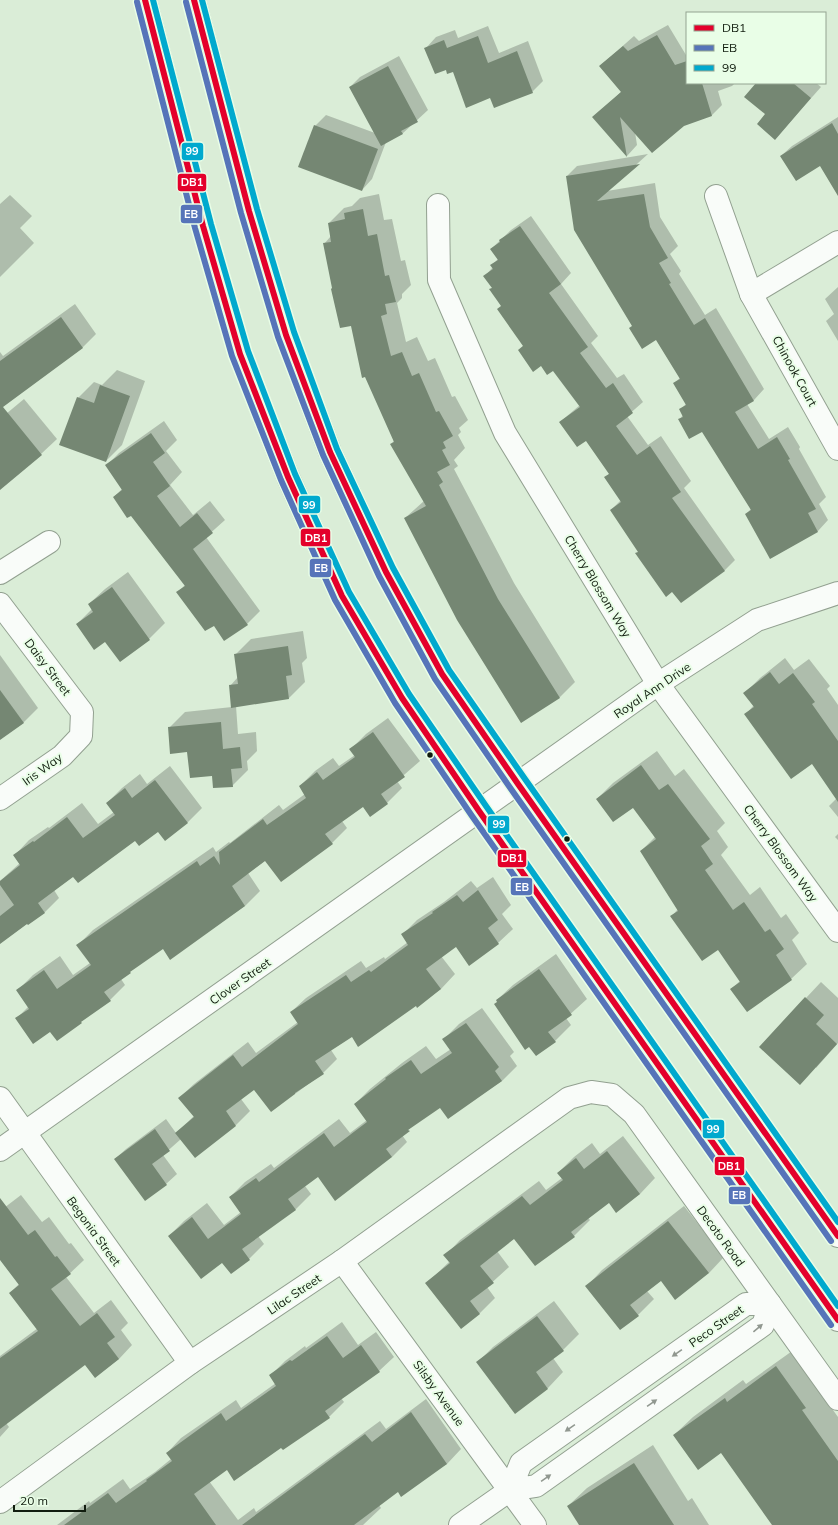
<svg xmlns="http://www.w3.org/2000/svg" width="838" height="1525" font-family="Mulish,sans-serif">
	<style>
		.shadow { fill: #0003 }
		.building { fill: #758773 }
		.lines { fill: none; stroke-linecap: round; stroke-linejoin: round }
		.minor-casing { stroke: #92a090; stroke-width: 24 }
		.tertiary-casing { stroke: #92a090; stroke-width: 24 }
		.primary-casing { stroke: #92a090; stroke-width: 24 }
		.minor { stroke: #f9fcf9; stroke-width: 22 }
		.tertiary { stroke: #f9fcf9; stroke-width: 22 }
		.primary { stroke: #f9fcf9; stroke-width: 22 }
		.bus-1-casing { stroke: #e9fee7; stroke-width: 9 }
		.bus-2-casing { stroke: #e9fee7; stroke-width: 9 }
		.bus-3-casing { stroke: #e9fee7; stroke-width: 9 }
		.bus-1 { stroke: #e4002b; stroke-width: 6 }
		.bus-2 { stroke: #5674b9; stroke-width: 6 }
		.bus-3 { stroke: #00a9ce; stroke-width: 6 }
		.oneway { fill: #919890 }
		.bus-dot { fill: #111d0f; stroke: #e9fee7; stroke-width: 1.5 }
		.labels { text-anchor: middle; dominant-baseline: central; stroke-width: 4; stroke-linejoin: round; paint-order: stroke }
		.street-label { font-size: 12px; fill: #111d0f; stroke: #e9fee7 }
		.line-badge { stroke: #e9fee7; stroke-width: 1.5 }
		.badge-label { font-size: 11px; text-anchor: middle; font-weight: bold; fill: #fff }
	</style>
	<rect width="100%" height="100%" fill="#daedd7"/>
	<g class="shadow">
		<polygon points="668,25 686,55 687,55 687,83 735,83 732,86 718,91 722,105 712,115 635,132 637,145 627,156 594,118 622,91 600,66 634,36 639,41"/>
		<polygon points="488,26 499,53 528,41 543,81 532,92 491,97 454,71 446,68 426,48 436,37 455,30 458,38"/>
		<polygon points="399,56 428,110 402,134 386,142 372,179 362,190 315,126 326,115 375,133 350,87 360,77"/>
		<polygon points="757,83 816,83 821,87 775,139"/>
		<polygon points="838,117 838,184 820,165 781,156 792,146"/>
		<polygon points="648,154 607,191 655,183 660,217 678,246 670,254 681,271 679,274 705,315 716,308 764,389 754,400 747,404 769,439 788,427 800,447 799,449 826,497 819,504 828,520 818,531 771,558 746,514 751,509 702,430 679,420 683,415 680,410 686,404 674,383 680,378 656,339 633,326 567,176 577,166"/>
		<polygon points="379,194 384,220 392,219 401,261 405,260 411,285 402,294 402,298 397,303 406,342 417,337 428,361 435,358 452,397 455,396 468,420 459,428 461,432 458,435 465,448 454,460 458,466 454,469 514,583 575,682 560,697 521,722 405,518 424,501 391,444 394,441 352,325 333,288 324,244 331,236 329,223 344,208 352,206 360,198"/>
		<polygon points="10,195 32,216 20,228 34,243 0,277 0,204"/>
		<polygon points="531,216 571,273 561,284 598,336 591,343 617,378 624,374 643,402 627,416 648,445 661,436 691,481 684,488 735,560 725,570 681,602 639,551 611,510 621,500 605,478 610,473 586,440 560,422 580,405 553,369 542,365 519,350 524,345 502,305 491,289 493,287 485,276 493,267 492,265 498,259 491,249 511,230"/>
		<polygon points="838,287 838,341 826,321 834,314 825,299"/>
		<polygon points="75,304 96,334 82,348 0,408 0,352 3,356"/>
		<polygon points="117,370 145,381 122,445 106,461 78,398 94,382 102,385"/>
		<polygon points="24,399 57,439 41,454 0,488 0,419"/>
		<polygon points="164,421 177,440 166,451 182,472 170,485 193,515 210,501 225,520 206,537 260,611 247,624 214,624 178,592 186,584 131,514 114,497 122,489 107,465 119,453"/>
		<polygon points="128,572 165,623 149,639 106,641 77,624 92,609 89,604 105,589"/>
		<polygon points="303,631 307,658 302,663 305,682 289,698 236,706 238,734 256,732 257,751 247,761 248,770 232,786 212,775 188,751 169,728 185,712 232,707 230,686 238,677 235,655 251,639"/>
		<polygon points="0,655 38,708 23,723 0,739"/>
		<polygon points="785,658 794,670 809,659 830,686 827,689 838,705 838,817 829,806 837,798 812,763 746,714 754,705 745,693 760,678"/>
		<polygon points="388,718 420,761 397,781 402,788 387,803 363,805 342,821 347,828 332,843 266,860 248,873 260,891 245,906 170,958 163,948 135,967 121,979 125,985 110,1000 51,1030 17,1018 29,1006 18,990 33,975 60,956 73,975 90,963 78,945 93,930 213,847 216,852 229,842 230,843 279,805 283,810 305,794 300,786 315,771 333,758 339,766 355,755 351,749 366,734"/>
		<polygon points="657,751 675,776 684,769 725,823 717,831 728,847 721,855 750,895 760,887 781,918 786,914 799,933 792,940 807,964 791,979 731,989 740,981 718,949 671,917 678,909 641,851 655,837 633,806 597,799 613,783"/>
		<polygon points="170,766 202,808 188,822 158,830 135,839 74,876 54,890 59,898 44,913 28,923 0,943 0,881 20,863 15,855 29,840 48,827 49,828 82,803 98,824 114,812 107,803 122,788 140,774 147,784"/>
		<polygon points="838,834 838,840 835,837"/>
		<polygon points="493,877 511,905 502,914 513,929 498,943 456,946 441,956 455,974 441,989 417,1006 416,1005 352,1036 331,1050 337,1059 323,1073 295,1094 255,1088 241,1099 250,1111 236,1125 195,1157 181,1139 163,1155 177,1174 166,1184 115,1159 126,1149 166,1119 176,1133 194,1116 179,1098 194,1084 248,1042 256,1053 298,1022 291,1012 306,998 361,961 366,968 384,957 385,959 408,942 403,934 417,920 444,902 471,881 477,888"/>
		<polygon points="556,954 587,999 566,1018 571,1025 555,1041 536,1055 497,1000 513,985"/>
		<polygon points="821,982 838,998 838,1043 816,1068 806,998"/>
		<polygon points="482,1008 514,1052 510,1056 517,1066 502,1081 448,1117 440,1106 416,1123 402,1135 407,1142 392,1157 318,1176 305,1186 311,1194 296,1209 258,1236 264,1244 249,1259 231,1273 222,1262 169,1236 184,1221 207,1203 224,1225 241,1212 230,1197 245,1182 271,1164 274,1168 339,1119 350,1133 367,1120 355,1104 370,1089 402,1063 426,1046 436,1059 451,1049 444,1039 459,1024"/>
		<polygon points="623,1136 655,1178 640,1194 616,1211 609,1202 588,1218 590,1220 574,1236 535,1265 514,1237 497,1251 509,1267 487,1287 495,1298 480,1313 461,1328 427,1283 449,1262 445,1256 460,1240 539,1181 546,1190 562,1178 558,1173 574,1157 592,1143 600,1154"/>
		<polygon points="21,1195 42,1222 49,1217 69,1244 71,1243 84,1260 66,1277 94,1313 111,1300 128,1323 121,1330 132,1345 119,1359 95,1377 85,1364 6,1423 9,1427 0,1437 0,1356 38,1328 10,1293 19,1284 0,1259 0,1211"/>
		<polygon points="684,1206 724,1257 709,1273 661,1280 647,1291 654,1299 638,1315 620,1329 587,1286 602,1270"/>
		<polygon points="554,1301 579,1334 563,1350 553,1358 563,1372 548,1388 515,1412 478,1362 493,1347"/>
		<polygon points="342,1322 358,1345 376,1332 394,1357 379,1371 341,1398 344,1402 329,1417 283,1449 282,1446 227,1468 209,1481 238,1520 254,1508 256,1512 380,1421 386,1429 426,1399 461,1449 447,1464 398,1491 379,1505 381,1508 363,1525 57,1525 89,1501 90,1503 123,1479 130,1489 155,1472 171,1459 167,1453 181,1438 236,1400 241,1408 276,1383 270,1376 285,1361 305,1346 306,1348"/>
		<polygon points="795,1349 820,1392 838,1417 838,1525 774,1525 721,1452 674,1435 693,1417 743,1380 746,1384"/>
		<polygon points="653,1445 688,1501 692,1498 709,1525 581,1525 568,1506 587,1488"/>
	</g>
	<g class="building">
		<polygon points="657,35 675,65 687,61 687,83 702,83 712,116 684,126 652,153 620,117 627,157 592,117 621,92 599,66 623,46 628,51"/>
		<polygon points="478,36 488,63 517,51 533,93 494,108 490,98 466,108 453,72 447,74 446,70 435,74 424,48 444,40 447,48"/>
		<polygon points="388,66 418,122 401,131 403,134 381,146 349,87"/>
		<polygon points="756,83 793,83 811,98 775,140 757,124 765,114 744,97"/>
		<polygon points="832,123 838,134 838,196 820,166 796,181 780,156"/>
		<polygon points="314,125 378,149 362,191 298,167"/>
		<polygon points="640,164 597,201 644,194 650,227 668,258 659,263 671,283 669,284 694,325 705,318 754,401 735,412 758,449 777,437 790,459 788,460 816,509 808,513 818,532 770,559 745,514 751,510 702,432 689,439 678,419 683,417 679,409 686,405 673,383 680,379 656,340 642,349 629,328 632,326 574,230 566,176"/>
		<polygon points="363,209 368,236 377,234 385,276 389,275 396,302 385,304 387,314 381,316 391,356 402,352 412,376 419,373 436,412 439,411 453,436 443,442 446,448 442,450 450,465 437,472 443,482 439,485 498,599 560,698 521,723 457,620 404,518 426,506 390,444 394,442 365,377 362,378 351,326 340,328 331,289 332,288 323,243 331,242 328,223 345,219 344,213"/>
		<polygon points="520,226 561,284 549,293 588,347 580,353 606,388 613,383 633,413 616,426 637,455 650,446 681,492 672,498 725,571 681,603 672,592 666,597 635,553 638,552 610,510 621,502 604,477 609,474 586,441 577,447 559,422 580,407 553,371 547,375 541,366 533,372 518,350 523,346 497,309 501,306 489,289 492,288 483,276 493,269 490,265 498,260 490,249 500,242 499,240"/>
		<polygon points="61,317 83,348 3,407 42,455 0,490 0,361"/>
		<polygon points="100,385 130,396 106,462 59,445 77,397 94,403"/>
		<polygon points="151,433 165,453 153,462 170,486 157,496 180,527 197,513 213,533 193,549 248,625 224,641 214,626 205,631 176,592 185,586 131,516 127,518 113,497 122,490 105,465"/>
		<polygon points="112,587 150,640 120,662 105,642 94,650 76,624 93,612 88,604"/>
		<polygon points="288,646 292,675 286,676 289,699 231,708 229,685 238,684 234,654"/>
		<polygon points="770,672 779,684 793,673 815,702 812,704 838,741 838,802 812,764 791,779 744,714 754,707 743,693"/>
		<polygon points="0,690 24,723 0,740"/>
		<polygon points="221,722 223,749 240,747 242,768 231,769 233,787 213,788 212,776 190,778 187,752 170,754 168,727"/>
		<polygon points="373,732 405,777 381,794 388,804 370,817 363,807 325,834 333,844 281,882 265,861 232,886 245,906 170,960 163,949 130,972 131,973 104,992 111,1001 81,1022 82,1023 57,1041 50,1032 33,1044 15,1018 29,1009 16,990 44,970 57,989 91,965 76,945 197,861 200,866 214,856 220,865 219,852 263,819 267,825 306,798 299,786 317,772 323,780 355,757 349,749"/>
		<polygon points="641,765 659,790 668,784 710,839 701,846 713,864 705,870 733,910 744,902 765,932 770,929 784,949 776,955 792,980 747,1012 730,989 740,982 718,950 702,961 670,916 678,911 640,851 656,839 633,808 613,822 596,799"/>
		<polygon points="155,780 188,823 165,841 158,832 139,846 135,841 78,883 73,877 38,903 45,913 28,925 27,924 0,944 0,916 14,905 0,885 0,881 20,865 13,855 33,841 34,842 67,817 83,838 115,815 106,803 125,788 132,798"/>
		<polygon points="478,890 498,920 488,928 499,944 469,966 456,947 426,969 441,989 417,1008 416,1006 358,1047 352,1037 315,1061 324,1074 295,1093 295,1094 271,1112 254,1090 226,1111 236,1126 195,1158 175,1133 194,1117 178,1098 233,1055 242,1067 298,1024 290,1012 346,975 351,982 369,970 371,972 408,945 401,934 433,913 432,912 457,895 463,902"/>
		<polygon points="539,969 572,1015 548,1032 556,1042 536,1056 529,1047 525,1050 494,1004 497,1002 496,1000"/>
		<polygon points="805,997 824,1015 816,1024 837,1044 800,1085 759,1047"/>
		<polygon points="466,1023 499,1067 495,1071 502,1081 448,1119 440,1108 408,1130 410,1131 386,1149 392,1157 335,1201 318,1177 288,1199 296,1210 242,1249 250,1260 231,1274 222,1263 201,1279 168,1236 192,1217 208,1239 241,1214 229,1197 256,1178 259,1182 324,1133 334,1147 367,1122 354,1104 386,1079 385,1078 411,1060 421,1074 452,1053 442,1039"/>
		<polygon points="155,1129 170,1151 152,1164 167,1185 145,1201 114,1159"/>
		<polygon points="607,1151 640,1194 616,1213 609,1203 571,1232 575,1237 535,1266 514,1239 480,1266 494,1283 470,1301 480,1314 461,1329 425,1283 450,1263 443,1255 522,1196 530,1205 563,1180 557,1173 576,1158 584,1169"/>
		<polygon points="0,1198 28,1235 35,1230 55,1257 57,1256 71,1274 51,1289 80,1326 97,1313 115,1337 107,1343 119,1359 95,1378 85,1365 0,1429 0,1358 38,1331 9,1293 19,1285 0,1260"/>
		<polygon points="668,1221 709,1273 675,1300 661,1281 630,1305 639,1316 620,1330 585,1286"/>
		<polygon points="537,1316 564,1351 536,1372 548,1389 515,1414 476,1362"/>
		<polygon points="327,1336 343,1358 361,1345 380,1372 325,1411 330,1418 283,1450 281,1448 234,1481 227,1470 194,1494 216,1525 64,1525 108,1493 116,1503 147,1481 146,1480 172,1461 166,1453 221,1413 226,1421 276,1386 269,1375 290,1360 292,1361"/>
		<polygon points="776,1366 806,1408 802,1410 838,1461 838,1525 772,1525 721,1453 698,1470 673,1435 725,1398 727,1402"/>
		<polygon points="411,1412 447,1464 401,1497 398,1492 354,1525 242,1525 365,1434 372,1442"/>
		<polygon points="634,1463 674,1525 579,1525 567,1506"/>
	</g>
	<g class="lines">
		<defs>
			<g id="minor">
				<polyline points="716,196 751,294 838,449"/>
				<polyline points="438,205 439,280 505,433 658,684 838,931"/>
				<polyline points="751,294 838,242"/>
				<polyline points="0,573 49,542"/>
				<polyline points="0,604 82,712 81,736 62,756 0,799"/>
				<polyline points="0,1098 190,1363"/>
				<polyline points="342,1261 535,1525"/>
				<polyline points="0,1502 190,1363 342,1261 569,1098 591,1092 612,1095 634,1114 838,1399"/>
				<polyline points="460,1525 510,1490 536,1486 763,1325 770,1304 746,1304 521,1463 510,1490"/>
			</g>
			<polyline id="tertiary" points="0,1150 658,684 757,620 838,593"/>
			<g id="primary">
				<polyline points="145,0 203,226 240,354 288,477 342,596 402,698 479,811 838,1320"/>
				<polyline points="194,0 249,211 286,335 330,452 386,572 442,674 518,784 838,1236"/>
			</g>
		</defs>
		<use href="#minor" class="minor-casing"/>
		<use href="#tertiary" class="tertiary-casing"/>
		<use href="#primary" class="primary-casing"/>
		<use href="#minor" class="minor"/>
		<use href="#tertiary" class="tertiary"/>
		<use href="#primary" class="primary"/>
		<defs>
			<g id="bus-1">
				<polyline points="145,0 203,226 240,354 288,477 342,596 402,698 479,811 838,1320"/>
				<polyline points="194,0 249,211 286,335 330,452 386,572 442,674 518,784 838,1236"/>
			</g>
			<g id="bus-2">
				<polyline points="137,2 195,228 232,356 281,480 335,600 395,703 472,816 831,1325"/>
				<polyline points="186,2 241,213 278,337 323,455 379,576 435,679 511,789 831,1241"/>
			</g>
			<g id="bus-3">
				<polyline points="153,0 211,224 248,351 295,474 349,592 409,694 486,806 838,1306"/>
				<polyline points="202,0 257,209 294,332 337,449 393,568 449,670 525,779 838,1222"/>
			</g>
		</defs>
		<use href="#bus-1" class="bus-1-casing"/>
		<use href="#bus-2" class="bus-2-casing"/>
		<use href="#bus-3" class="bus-3-casing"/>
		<use href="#bus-1" class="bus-1"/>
		<use href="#bus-2" class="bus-2"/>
		<use href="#bus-3" class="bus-3"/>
	</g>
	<defs><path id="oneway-solid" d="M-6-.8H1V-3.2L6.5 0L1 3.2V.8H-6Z"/></defs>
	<g class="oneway">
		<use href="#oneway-solid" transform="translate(758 1328) rotate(-40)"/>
		<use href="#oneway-solid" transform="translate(677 1353) rotate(145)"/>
		<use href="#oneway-solid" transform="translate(652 1403) rotate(-35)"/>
		<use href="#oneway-solid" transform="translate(570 1428) rotate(145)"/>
		<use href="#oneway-solid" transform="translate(546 1478) rotate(-35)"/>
	</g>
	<g class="bus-dot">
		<circle cx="430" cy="755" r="3.5"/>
		<circle cx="567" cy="839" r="3.5"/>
	</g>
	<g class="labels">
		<g class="street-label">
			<text transform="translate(795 371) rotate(61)">Chinook Court</text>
			<text transform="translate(598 586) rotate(59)">Cherry Blossom Way</text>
			<text transform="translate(48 667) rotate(53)">Daisy Street</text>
			<text transform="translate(652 690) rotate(-34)">Royal Ann Drive</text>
			<text transform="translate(42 769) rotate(-36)">Iris Way</text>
			<text transform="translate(781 853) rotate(54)">Cherry Blossom Way</text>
			<text transform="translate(240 981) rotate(-35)">Clover Street</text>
			<text transform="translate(94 1231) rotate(54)">Begonia Street</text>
			<text transform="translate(721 1236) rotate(54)">Decoto Road</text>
			<text transform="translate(294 1294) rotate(-34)">Lilac Street</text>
			<text transform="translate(716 1326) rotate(-35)">Peco Street</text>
			<text transform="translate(439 1393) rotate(54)">Silsby Avenue</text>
		</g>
	</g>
	<g class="line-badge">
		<rect x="181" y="142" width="23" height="19" rx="4" fill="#00a9ce"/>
		<rect x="177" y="173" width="30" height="19" rx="4" fill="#e4002b"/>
		<rect x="180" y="204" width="23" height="20" rx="4" fill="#5674b9"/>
		<rect x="298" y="495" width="23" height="19" rx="4" fill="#00a9ce"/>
		<rect x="300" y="528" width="31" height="19" rx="4" fill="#e4002b"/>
		<rect x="309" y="558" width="23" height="20" rx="4" fill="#5674b9"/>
		<rect x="487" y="815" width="23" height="19" rx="4" fill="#00a9ce"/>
		<rect x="497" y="849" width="30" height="19" rx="4" fill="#e4002b"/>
		<rect x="510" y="877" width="23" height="19" rx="4" fill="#5674b9"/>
		<rect x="702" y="1119" width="23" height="20" rx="4" fill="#00a9ce"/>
		<rect x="714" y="1156" width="31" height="20" rx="4" fill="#e4002b"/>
		<rect x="728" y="1186" width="23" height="19" rx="4" fill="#5674b9"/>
	</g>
	<g class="badge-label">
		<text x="192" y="155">99</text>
		<text x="192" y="186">DB1</text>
		<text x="191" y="218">EB</text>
		<text x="309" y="509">99</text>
		<text x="316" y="542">DB1</text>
		<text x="321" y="572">EB</text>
		<text x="499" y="828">99</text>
		<text x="512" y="862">DB1</text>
		<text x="522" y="891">EB</text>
		<text x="713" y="1133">99</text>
		<text x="729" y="1170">DB1</text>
		<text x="739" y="1199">EB</text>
	</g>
	<rect x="686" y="12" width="140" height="72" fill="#e9fee7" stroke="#93a491"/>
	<rect x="694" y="25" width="20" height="6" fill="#e4002b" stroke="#93a491"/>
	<text x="722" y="32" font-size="12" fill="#111d0f">DB1</text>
	<rect x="694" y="45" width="20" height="6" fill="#5674b9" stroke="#93a491"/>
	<text x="722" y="52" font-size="12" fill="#111d0f">EB</text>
	<rect x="694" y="65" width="20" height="6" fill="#00a9ce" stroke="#93a491"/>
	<text x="722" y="72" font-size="12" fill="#111d0f">99</text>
	<path d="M14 1505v6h71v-6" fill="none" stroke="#111d0f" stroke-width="2"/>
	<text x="20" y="1505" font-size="12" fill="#111d0f" stroke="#e9fee7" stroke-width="3" paint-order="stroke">20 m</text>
</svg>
